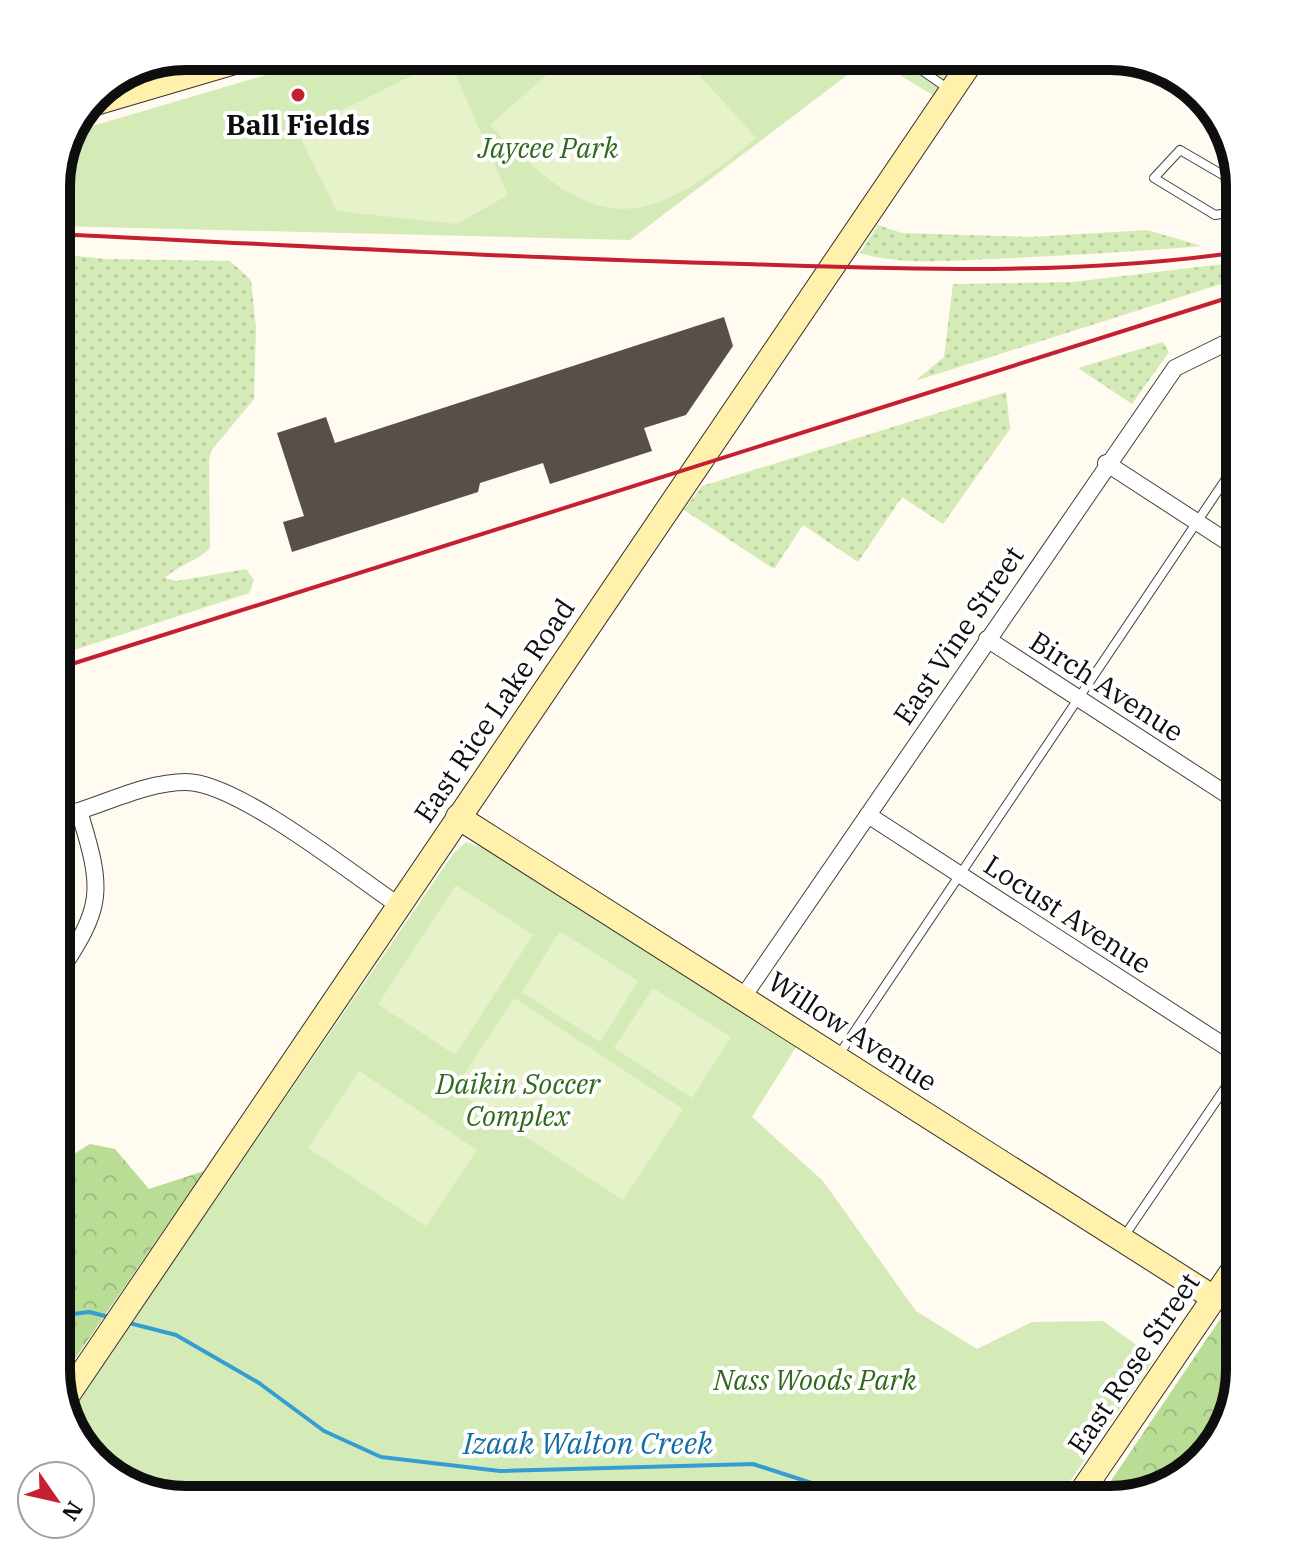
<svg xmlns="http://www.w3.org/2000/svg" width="1296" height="1556" font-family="'IBM Plex Serif',serif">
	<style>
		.grass { fill: url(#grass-dots) }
		.forest { fill: url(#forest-crowns) }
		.park { fill: #d5ebb7 }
		.pitch { fill: #e6f2ca }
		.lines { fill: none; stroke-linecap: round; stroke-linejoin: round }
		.stream { stroke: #369dd3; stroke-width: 4 }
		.building { fill: #584f4a }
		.lane-casing { stroke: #414141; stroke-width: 10 }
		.street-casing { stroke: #414141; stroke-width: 18 }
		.secondary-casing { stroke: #303030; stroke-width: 26 }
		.lane { stroke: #fff; stroke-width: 8 }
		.street { stroke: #fff; stroke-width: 16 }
		.secondary { stroke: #fff1ab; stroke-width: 24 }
		.rail { stroke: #c52031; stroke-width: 4 }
		.poi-dot { fill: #c52031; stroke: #fff; stroke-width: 3 }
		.labels { text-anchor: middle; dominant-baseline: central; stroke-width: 8; stroke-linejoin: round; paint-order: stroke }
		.poi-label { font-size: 28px; font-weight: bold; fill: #0e0e0e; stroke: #fff }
		.park-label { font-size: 28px; font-style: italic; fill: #30691b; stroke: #fff }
		.street-label { font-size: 28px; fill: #0e0e0e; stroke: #fff }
		.water-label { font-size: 30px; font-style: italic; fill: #126da6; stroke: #fff }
		.rim { fill: none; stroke: #0e0e0e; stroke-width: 10 }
	</style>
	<defs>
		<pattern id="grass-dots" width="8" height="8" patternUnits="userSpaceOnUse" patternTransform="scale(2)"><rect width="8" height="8" fill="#d5ebb7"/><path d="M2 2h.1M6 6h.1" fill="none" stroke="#b6c89c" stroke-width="1.8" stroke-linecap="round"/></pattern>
		<pattern id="forest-crowns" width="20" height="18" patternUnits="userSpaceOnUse" patternTransform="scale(2)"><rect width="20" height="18" fill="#badd96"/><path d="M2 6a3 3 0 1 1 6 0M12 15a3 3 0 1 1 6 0" fill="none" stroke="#9fbc80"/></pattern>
	</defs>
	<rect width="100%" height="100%" fill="#fffbf0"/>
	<g class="grass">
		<polygon points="186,56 206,56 100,89 100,88"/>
		<path d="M 878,225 L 902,233 L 1031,237 L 1147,230 L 1202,246 C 1131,252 1060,256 988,259 C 948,261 899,265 860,253 Z"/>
		<path d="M 56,254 L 106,259 L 230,261 L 251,280 L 256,328 L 254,399 L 211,451 L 209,462 L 210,548 C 196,562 181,563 165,578 L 177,581 L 246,569 L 254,580 L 249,593 L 56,656 Z"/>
		<polygon points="1240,262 1240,278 915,381 944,357 953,284 1073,282"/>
		<polygon points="1163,342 1169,352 1132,404 1078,368"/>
		<polygon points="1006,392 1010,429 943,524 902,497 858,562 803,525 774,569 684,510 702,486"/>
	</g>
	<g class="forest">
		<polygon points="90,1144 115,1149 149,1189 204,1171 59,1382 56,1371 56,1165"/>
		<polygon points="1229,1306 1240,1309 1240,1371 1226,1428 1183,1478 1111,1500 1098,1500"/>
	</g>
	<g class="park">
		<polygon points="330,56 961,56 934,96 871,57 630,240 56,226 56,177 79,130"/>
		<polygon points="466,842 483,848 796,1047 752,1117 823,1181 916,1311 977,1349 1032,1322 1103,1321 1155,1358 1057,1500 453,1500 414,1485 337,1500 185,1500 119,1481 78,1443 69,1413 453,854"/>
	</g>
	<g class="pitch">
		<path d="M 568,56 L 682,56 L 756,138 C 641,234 595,235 490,125 Z"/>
		<polygon points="440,62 453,69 508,195 457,224 337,211 297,132"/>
		<polygon points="456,885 533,935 455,1055 378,1004"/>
		<polygon points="560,931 638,981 600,1042 522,992"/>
		<polygon points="653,988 731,1037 692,1098 614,1048"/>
		<polygon points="514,998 683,1109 623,1200 454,1090"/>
		<polygon points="359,1071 477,1150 426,1226 308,1148"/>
	</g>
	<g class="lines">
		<g class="stream">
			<polyline points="56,1316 89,1312 109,1317"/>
			<polyline points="129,1323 176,1335 259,1383 324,1431 381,1457 500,1471 753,1464 864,1500"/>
		</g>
	</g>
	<polygon class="building" points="724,317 733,346 686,415 644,428 652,451 550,484 543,463 480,483 478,492 292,552 283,522 304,516 277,433 326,417 335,443"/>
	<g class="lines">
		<defs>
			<g id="lane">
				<polyline points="920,56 914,65 950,90"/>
				<polyline points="1240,185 1180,150 1154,178 1215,215 1240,211"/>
				<polyline points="838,1056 1240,458"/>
				<polyline points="1123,1238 1240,1066"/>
			</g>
			<g id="street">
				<polyline points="1106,463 1240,550"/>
				<polyline points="987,639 1240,803"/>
				<path d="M 79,811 C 113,800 150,782 186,782 C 237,782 352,874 398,905"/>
				<polyline points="868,815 1240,1056"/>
				<path d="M 56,977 C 104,906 104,892 79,811 L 56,818"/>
				<polyline points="743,997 1175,368 1234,339 1240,329"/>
			</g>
			<g id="secondary">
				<polyline points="92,104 255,56"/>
				<polyline points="458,817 1214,1298"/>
				<polyline points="65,1399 975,56"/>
				<polyline points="1076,1500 1240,1260"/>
			</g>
		</defs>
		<use href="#lane" class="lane-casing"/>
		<use href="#street" class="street-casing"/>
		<use href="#secondary" class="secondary-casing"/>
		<use href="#lane" class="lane"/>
		<use href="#street" class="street"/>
		<use href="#secondary" class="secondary"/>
		<g class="rail">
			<path d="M 56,234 C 286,245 515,258 745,264 C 911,269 1075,276 1240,252"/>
			<polyline points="56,669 1240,294"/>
		</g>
	</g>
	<circle class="poi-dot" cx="298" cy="95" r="8"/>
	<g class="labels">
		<g class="poi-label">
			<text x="298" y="124">Ball Fields</text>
		</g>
		<g class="park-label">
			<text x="548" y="147">Jaycee Park</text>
			<text x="518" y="1083">Daikin Soccer<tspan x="518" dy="32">Complex</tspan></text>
			<text x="815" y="1379">Nass Woods Park</text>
		</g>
		<g class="street-label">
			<text transform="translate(958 635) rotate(-56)">East Vine Street</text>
			<text transform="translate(1107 686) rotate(33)">Birch Avenue</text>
			<text transform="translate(494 710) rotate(-56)">East Rice Lake Road</text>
			<text transform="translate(1068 914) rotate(33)">Locust Avenue</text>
			<text transform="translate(853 1031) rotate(33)">Willow Avenue</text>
			<text transform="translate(1133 1363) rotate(-56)">East Rose Street</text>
		</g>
		<g class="water-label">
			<text x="588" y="1442">Izaak Walton Creek</text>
		</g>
	</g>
	<path d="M0 0H1296V1556H0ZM186 70H1110A116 116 0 0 1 1226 186V1370A116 116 0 0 1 1110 1486H186A116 116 0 0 1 70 1370V186A116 116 0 0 1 186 70Z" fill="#fff" fill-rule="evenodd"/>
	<path class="rim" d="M186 70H1110A116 116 0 0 1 1226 186V1370A116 116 0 0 1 1110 1486H186A116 116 0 0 1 70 1370V186A116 116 0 0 1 186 70Z"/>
	<g transform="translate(56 1500) rotate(124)"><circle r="38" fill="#ffffff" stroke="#9f9f9f" stroke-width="2"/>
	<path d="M0-6L14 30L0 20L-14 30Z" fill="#c52031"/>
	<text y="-12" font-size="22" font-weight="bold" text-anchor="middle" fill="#0e0e0e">N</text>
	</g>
</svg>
